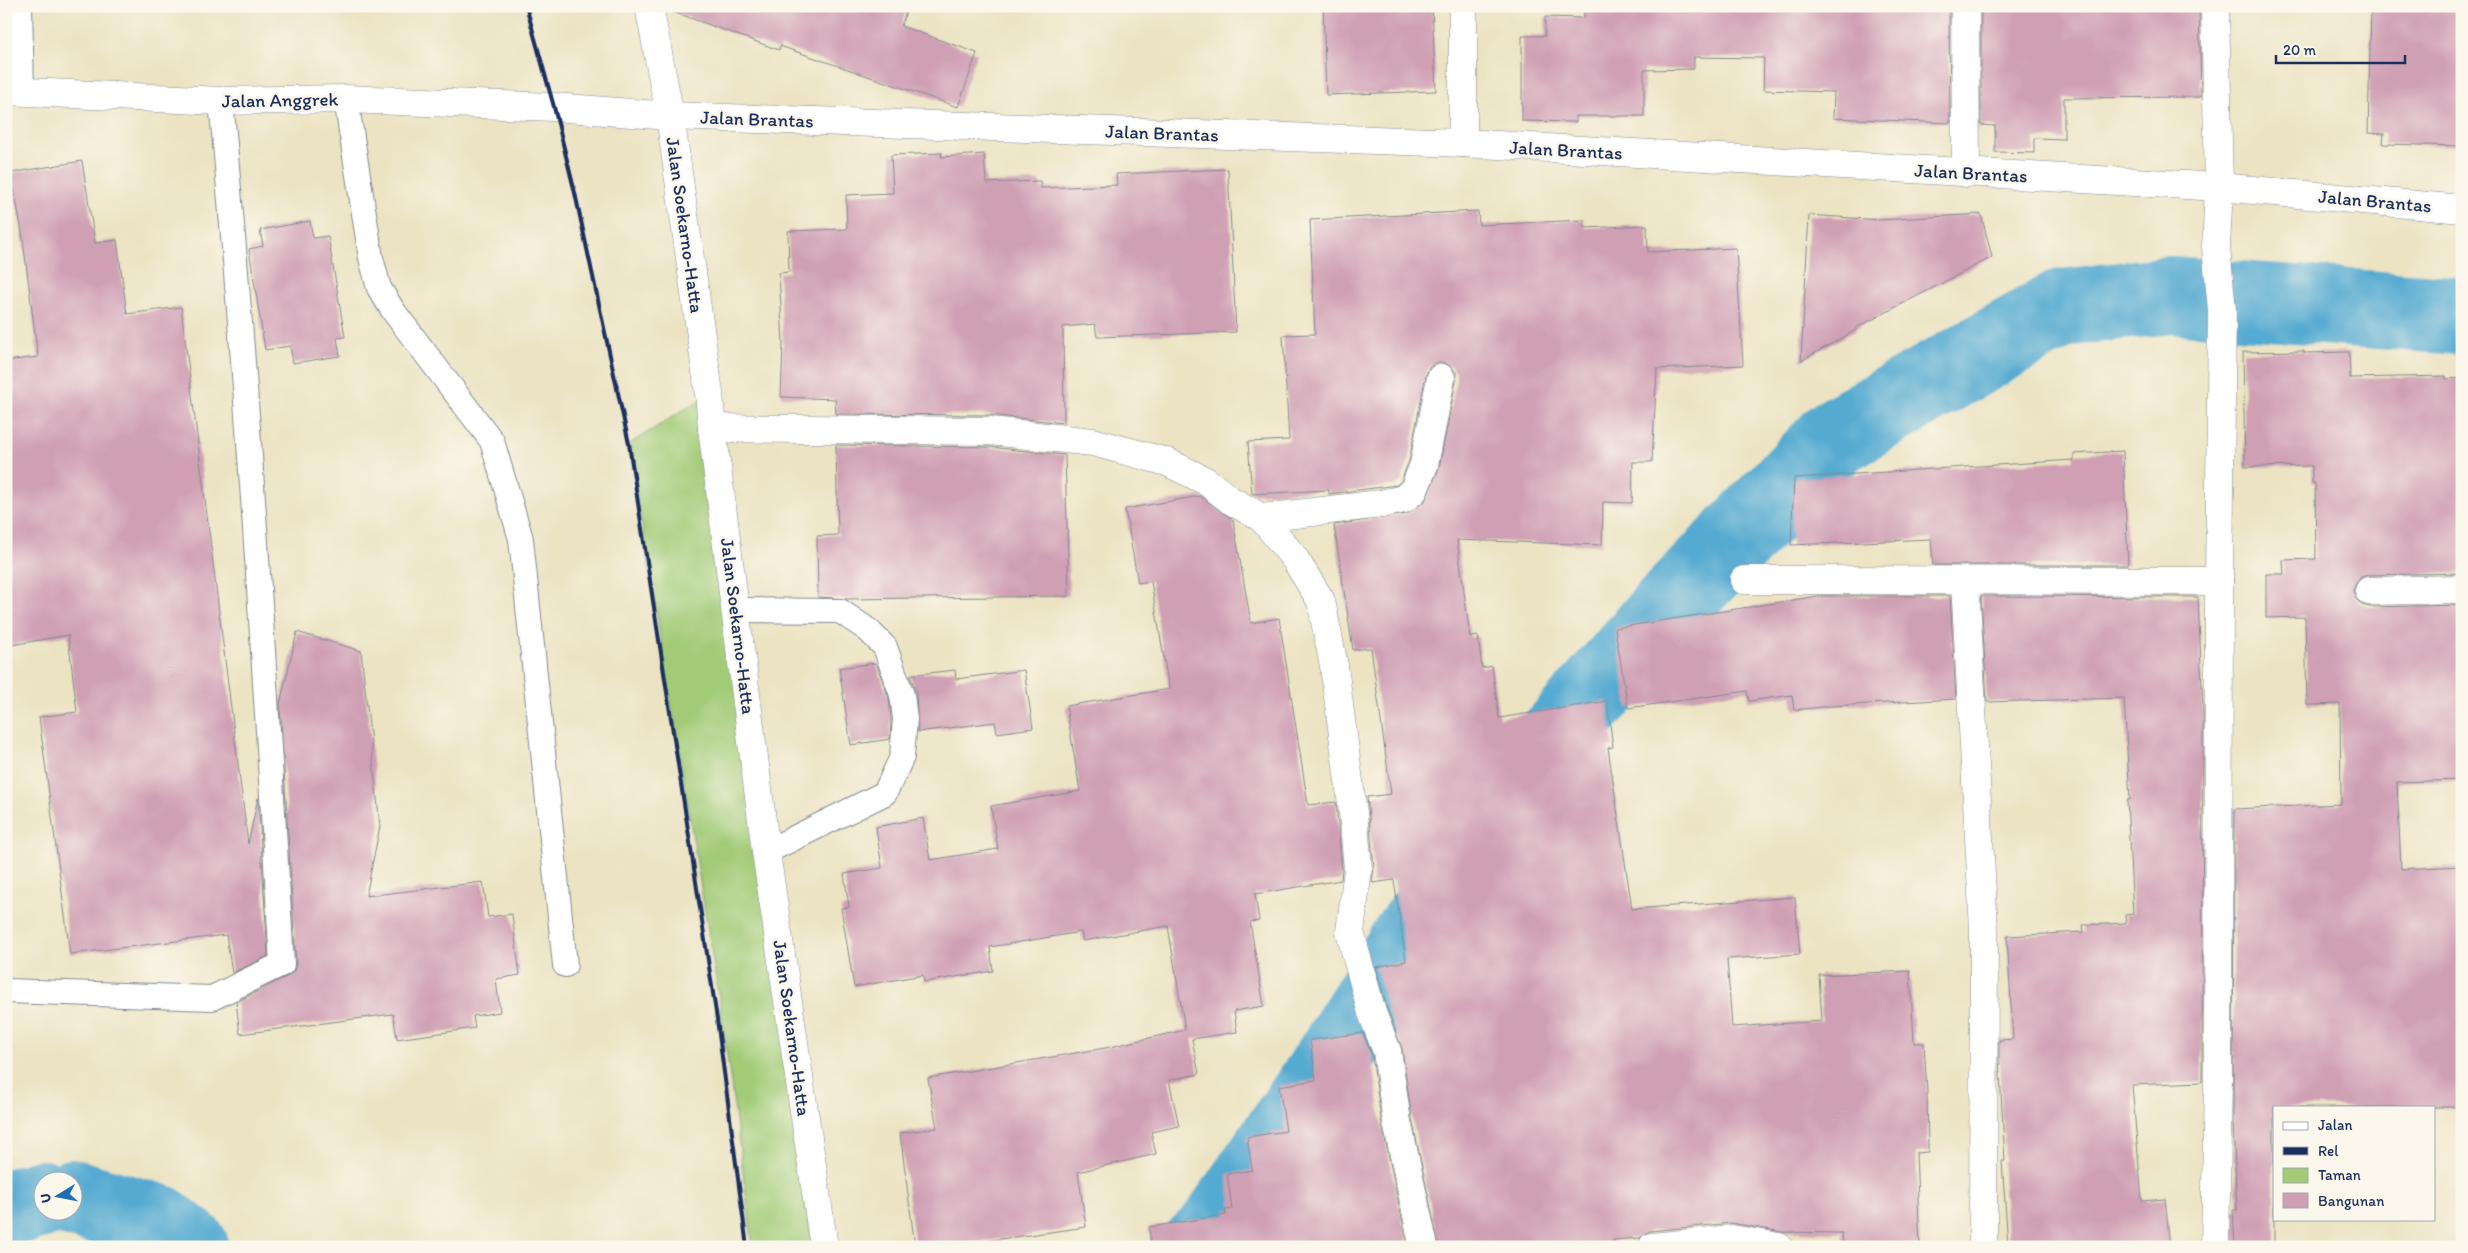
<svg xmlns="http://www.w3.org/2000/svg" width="2468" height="1253" font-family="Itim,sans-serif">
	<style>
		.green { fill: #a2cb77; stroke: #5e7d6a }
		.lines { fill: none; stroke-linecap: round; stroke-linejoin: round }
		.river { stroke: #55aad1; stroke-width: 78 }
		.building { fill: #cf9fb4 }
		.lane-casing { stroke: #838990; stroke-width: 26 }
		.street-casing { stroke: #838990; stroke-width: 29 }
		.secondary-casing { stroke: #838990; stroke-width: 29 }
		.primary-casing { stroke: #838990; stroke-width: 29 }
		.highway-casing { stroke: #838990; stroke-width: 29 }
		.lane { stroke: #fff; stroke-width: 24 }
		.street { stroke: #fff; stroke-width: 28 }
		.secondary { stroke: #fff; stroke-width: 28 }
		.primary { stroke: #fff; stroke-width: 28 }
		.highway { stroke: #fff; stroke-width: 28 }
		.rail { stroke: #1b2f5e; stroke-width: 4 }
		.labels { text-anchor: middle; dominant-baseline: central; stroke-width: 5; stroke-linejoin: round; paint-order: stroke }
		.street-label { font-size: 19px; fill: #1b2f5e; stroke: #fbf7ec }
	</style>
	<rect width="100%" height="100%" fill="#fbf7ec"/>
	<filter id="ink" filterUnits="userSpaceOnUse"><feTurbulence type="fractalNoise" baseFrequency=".02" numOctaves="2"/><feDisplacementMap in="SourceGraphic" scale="10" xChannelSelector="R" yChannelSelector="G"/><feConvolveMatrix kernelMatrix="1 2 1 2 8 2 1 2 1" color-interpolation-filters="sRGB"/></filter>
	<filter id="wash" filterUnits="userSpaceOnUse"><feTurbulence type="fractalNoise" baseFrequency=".0096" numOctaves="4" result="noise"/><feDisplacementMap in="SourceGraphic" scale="20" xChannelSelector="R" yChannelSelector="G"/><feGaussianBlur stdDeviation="1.12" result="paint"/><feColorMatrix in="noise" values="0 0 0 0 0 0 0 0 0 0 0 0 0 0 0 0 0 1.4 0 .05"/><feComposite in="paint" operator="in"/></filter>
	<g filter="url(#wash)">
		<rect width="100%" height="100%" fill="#ebe3c2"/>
		<polygon class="green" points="706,396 812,1247 753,1247 722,1017 629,444"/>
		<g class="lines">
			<g class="river">
				<polyline points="72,1198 159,1223 190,1247"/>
				<polyline points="6,1209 42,1199"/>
				<polyline points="1199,1247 1214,1233 1323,1075 1416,929 1542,754 1668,609 1835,437 2062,308 2170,295 2462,316"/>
			</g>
		</g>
		<g id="blocks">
			<g class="building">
				<polygon points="672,6 908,6 901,26 977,53 958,107 780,46 779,50 671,11"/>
				<polygon points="1323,6 1432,6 1436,91 1326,95"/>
				<polygon points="1584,6 1949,6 1950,123 1833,118 1834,92 1763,90 1764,58 1694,57 1694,69 1644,70 1644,116 1576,116 1576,122 1522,121 1522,36 1545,36 1545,17 1584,18"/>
				<polygon points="1981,6 2199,6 2201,97 2064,98 2064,139 2034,138 2034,153 1995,152 1995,126 1981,125"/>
				<polygon points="2371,6 2462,6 2462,146 2383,144 2384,134 2368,133"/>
				<polygon points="942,153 941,157 984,154 986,183 1040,181 1041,188 1117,185 1116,174 1228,169 1236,332 1097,337 1095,324 1063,327 1064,423 990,415 836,414 835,399 781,397 783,343 779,273 789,272 788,231 847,229 846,195 893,193 891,155"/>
				<polygon points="82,161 95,243 117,240 127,314 181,307 248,844 258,798 268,956 232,973 226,935 70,954 39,717 77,712 68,635 6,646 6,361 38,357 22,232 11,173"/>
				<polygon points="1478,211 1479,225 1584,220 1585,228 1647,225 1648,252 1736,248 1743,365 1657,369 1652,462 1633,462 1632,503 1603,502 1602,545 1457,540 1470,637 1478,636 1482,668 1492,666 1499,718 1607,701 1613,747 1608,748 1632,909 1795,897 1800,954 1727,959 1732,1027 1822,1021 1819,975 1910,971 1914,1043 1924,1043 1927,1092 1928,1152 1916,1153 1920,1247 1843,1247 1842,1233 1782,1232 1731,1223 1650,1231 1640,1238 1613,1240 1614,1247 1439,1247 1412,1119 1402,1049 1387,1008 1376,967 1406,961 1394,880 1372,883 1374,868 1367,797 1391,794 1371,648 1353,650 1334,525 1407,514 1425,501 1439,468 1456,381 1456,373 1452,367 1444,363 1435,363 1429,368 1426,375 1409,461 1401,481 1397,485 1329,494 1329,490 1252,494 1248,442 1289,440 1283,335 1315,334 1310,220"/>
				<polygon points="1981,214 1992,257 1856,328 1856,330 1801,361 1809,215 1880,220"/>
				<polygon points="310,221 313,238 328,236 345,337 337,338 340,356 293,363 290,346 265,350 249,249 263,246 260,230"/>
				<polygon points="2304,351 2304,353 2349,352 2350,378 2446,376 2446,379 2462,378 2462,573 2368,575 2361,577 2356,583 2353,591 2356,599 2362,605 2369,607 2462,605 2462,780 2397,782 2401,869 2462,866 2462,1107 2274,1107 2274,1247 2235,1247 2233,1210 2237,1210 2233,1125 2234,809 2341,804 2340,704 2307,705 2305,617 2266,618 2266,574 2284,574 2283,560 2316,559 2315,483 2312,483 2312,466 2245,467 2243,352"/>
				<polygon points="836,445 989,447 1065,455 1069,596 846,599 818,597 817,536 838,535"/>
				<polygon points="2123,451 2128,565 1933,565 1931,539 1791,545 1794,478 2074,460 2074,454"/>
				<polygon points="1200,496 1233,520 1251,623 1279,618 1308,805 1336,802 1342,869 1341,880 1255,894 1259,921 1250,922 1264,1006 1234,1011 1237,1032 1192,1039 1199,1074 1169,1080 1179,1126 1151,1132 1156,1154 1078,1172 1086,1227 943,1247 915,1247 900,1133 937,1128 928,1078 1105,1048 1185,1030 1168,926 1083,941 1081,932 990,947 993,971 924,982 923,975 854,987 841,908 849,907 844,874 882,868 876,827 923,818 930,860 998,849 991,806 1080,791 1066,706 1169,689 1151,581 1138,583 1125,509"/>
				<polygon points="1819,596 1950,596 1956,699 1832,706 1794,710 1792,695 1749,701 1747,691 1628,708 1615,628"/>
				<polygon points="1981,596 2198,597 2203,712 2202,1082 2132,1085 2142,1201 2165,1199 2170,1247 2008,1245 2002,1161 2005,1161 1999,1058 1999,1040 2013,1039 2007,936 2084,932 2083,925 2126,923 2125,915 2133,914 2127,800 2130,800 2124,698 1987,702"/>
				<polygon points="297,632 361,651 380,826 366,896 483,882 488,917 512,914 520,975 496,979 500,1012 473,1016 475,1028 397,1039 393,1014 240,1034 236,1002 288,976 294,971 296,964 280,704"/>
				<polygon points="876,663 889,698 891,719 890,739 851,745 839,668"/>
				<polygon points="955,670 956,679 1024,670 1033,728 997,733 995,722 918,732 916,693 910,675"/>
				<polygon points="1363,1033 1372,1055 1382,1125 1408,1247 1151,1247 1149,1227 1226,1215 1225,1210 1232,1209 1227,1174 1252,1170 1247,1137 1286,1131 1279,1086 1316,1080 1310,1040"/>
			</g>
		</g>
	</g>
	<g filter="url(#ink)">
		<use href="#blocks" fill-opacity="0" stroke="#838990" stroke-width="1"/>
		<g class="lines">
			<defs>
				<g id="lane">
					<polyline points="20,6 22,92"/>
					<polyline points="346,99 371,258 379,288 394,312 492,441 521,539 565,965"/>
					<polyline points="736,610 840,611 868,630 885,647 902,695 905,719 902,757 885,793 766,852"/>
					<path d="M 6,991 L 212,998 L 282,964 C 265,676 248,388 221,101"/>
				</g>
				<g id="street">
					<polyline points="1463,6 1463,143"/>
					<polyline points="1965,6 1966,173"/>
					<polyline points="712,428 990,431 1093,442 1167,462 1206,481 1230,500 1262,518 1295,559 1321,601 1334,666 1353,812 1358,869 1350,932 1372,1013 1387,1051 1397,1122 1424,1247"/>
					<polyline points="1262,518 1381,504 1404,499 1414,490 1424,465 1441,378"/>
					<polyline points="1744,580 2219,581"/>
					<polyline points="1965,581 1984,930 1983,1247"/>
					<polyline points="2369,591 2462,589"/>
					<polyline points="1652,1247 1732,1239 1779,1247"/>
					<polyline points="2215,1247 2218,1077 2219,581 2222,310 2216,247 2219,187 2215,6"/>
				</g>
				<polyline id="secondary" points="670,116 1463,143 2219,187 2462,209"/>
				<polyline id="primary" points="649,6 670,116"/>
				<polyline id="highway" points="6,91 221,101 346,99 554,107 670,116 709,393 712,428 766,852 824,1247"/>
			</defs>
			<use href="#lane" class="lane-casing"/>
			<use href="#street" class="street-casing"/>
			<use href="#secondary" class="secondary-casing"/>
			<use href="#primary" class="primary-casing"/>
			<use href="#highway" class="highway-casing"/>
			<use href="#lane" class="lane"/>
			<use href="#street" class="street"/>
			<use href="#secondary" class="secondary"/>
			<use href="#primary" class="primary"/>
			<use href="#highway" class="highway"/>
			<polyline class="rail" points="526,6 554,107 575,193 629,444 717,1019 747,1247"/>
		</g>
	</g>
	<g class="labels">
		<g class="street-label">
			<text transform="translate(280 100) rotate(-1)">Jalan Anggrek</text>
			<text transform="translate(757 119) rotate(2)">Jalan Brantas</text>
			<text transform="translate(1162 133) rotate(2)">Jalan Brantas</text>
			<text transform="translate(1566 150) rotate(3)">Jalan Brantas</text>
			<text transform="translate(1971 173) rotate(3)">Jalan Brantas</text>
			<text transform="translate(2375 201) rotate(5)">Jalan Brantas</text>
			<text transform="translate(685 225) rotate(82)">Jalan Soekarno-Hatta</text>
			<text transform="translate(738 626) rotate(83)">Jalan Soekarno-Hatta</text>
			<text transform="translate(792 1028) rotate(82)">Jalan Soekarno-Hatta</text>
		</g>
	</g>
	<rect width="2468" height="1253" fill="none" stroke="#fbf7ec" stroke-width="25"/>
	<rect x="2273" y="1106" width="162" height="115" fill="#fbf7ec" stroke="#a1a7b3"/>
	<rect x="2283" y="1122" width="25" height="8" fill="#ffffff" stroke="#a1a7b3"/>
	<text x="2318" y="1130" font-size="15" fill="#1b2f5e">Jalan</text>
	<rect x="2283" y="1147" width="25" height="8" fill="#1b2f5e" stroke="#a1a7b3"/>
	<text x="2318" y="1156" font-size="15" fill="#1b2f5e">Rel</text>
	<rect x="2283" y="1168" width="25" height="15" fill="#a2cb77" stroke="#a1a7b3"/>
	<text x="2318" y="1180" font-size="15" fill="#1b2f5e">Taman</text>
	<rect x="2283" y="1193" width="25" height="15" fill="#cf9fb4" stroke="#a1a7b3"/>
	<text x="2318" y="1206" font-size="15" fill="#1b2f5e">Bangunan</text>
	<g transform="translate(58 1196) rotate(260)"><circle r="24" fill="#fbf7ec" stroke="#a1a7b3"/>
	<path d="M0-4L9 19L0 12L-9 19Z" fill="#1f6fb2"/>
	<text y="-8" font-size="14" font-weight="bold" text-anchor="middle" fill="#1b2f5e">U</text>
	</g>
	<path d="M2276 55v8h129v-8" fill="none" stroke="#1b2f5e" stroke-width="2.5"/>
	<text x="2283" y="55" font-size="15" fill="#1b2f5e" stroke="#fbf7ec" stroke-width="4" paint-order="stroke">20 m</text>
</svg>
